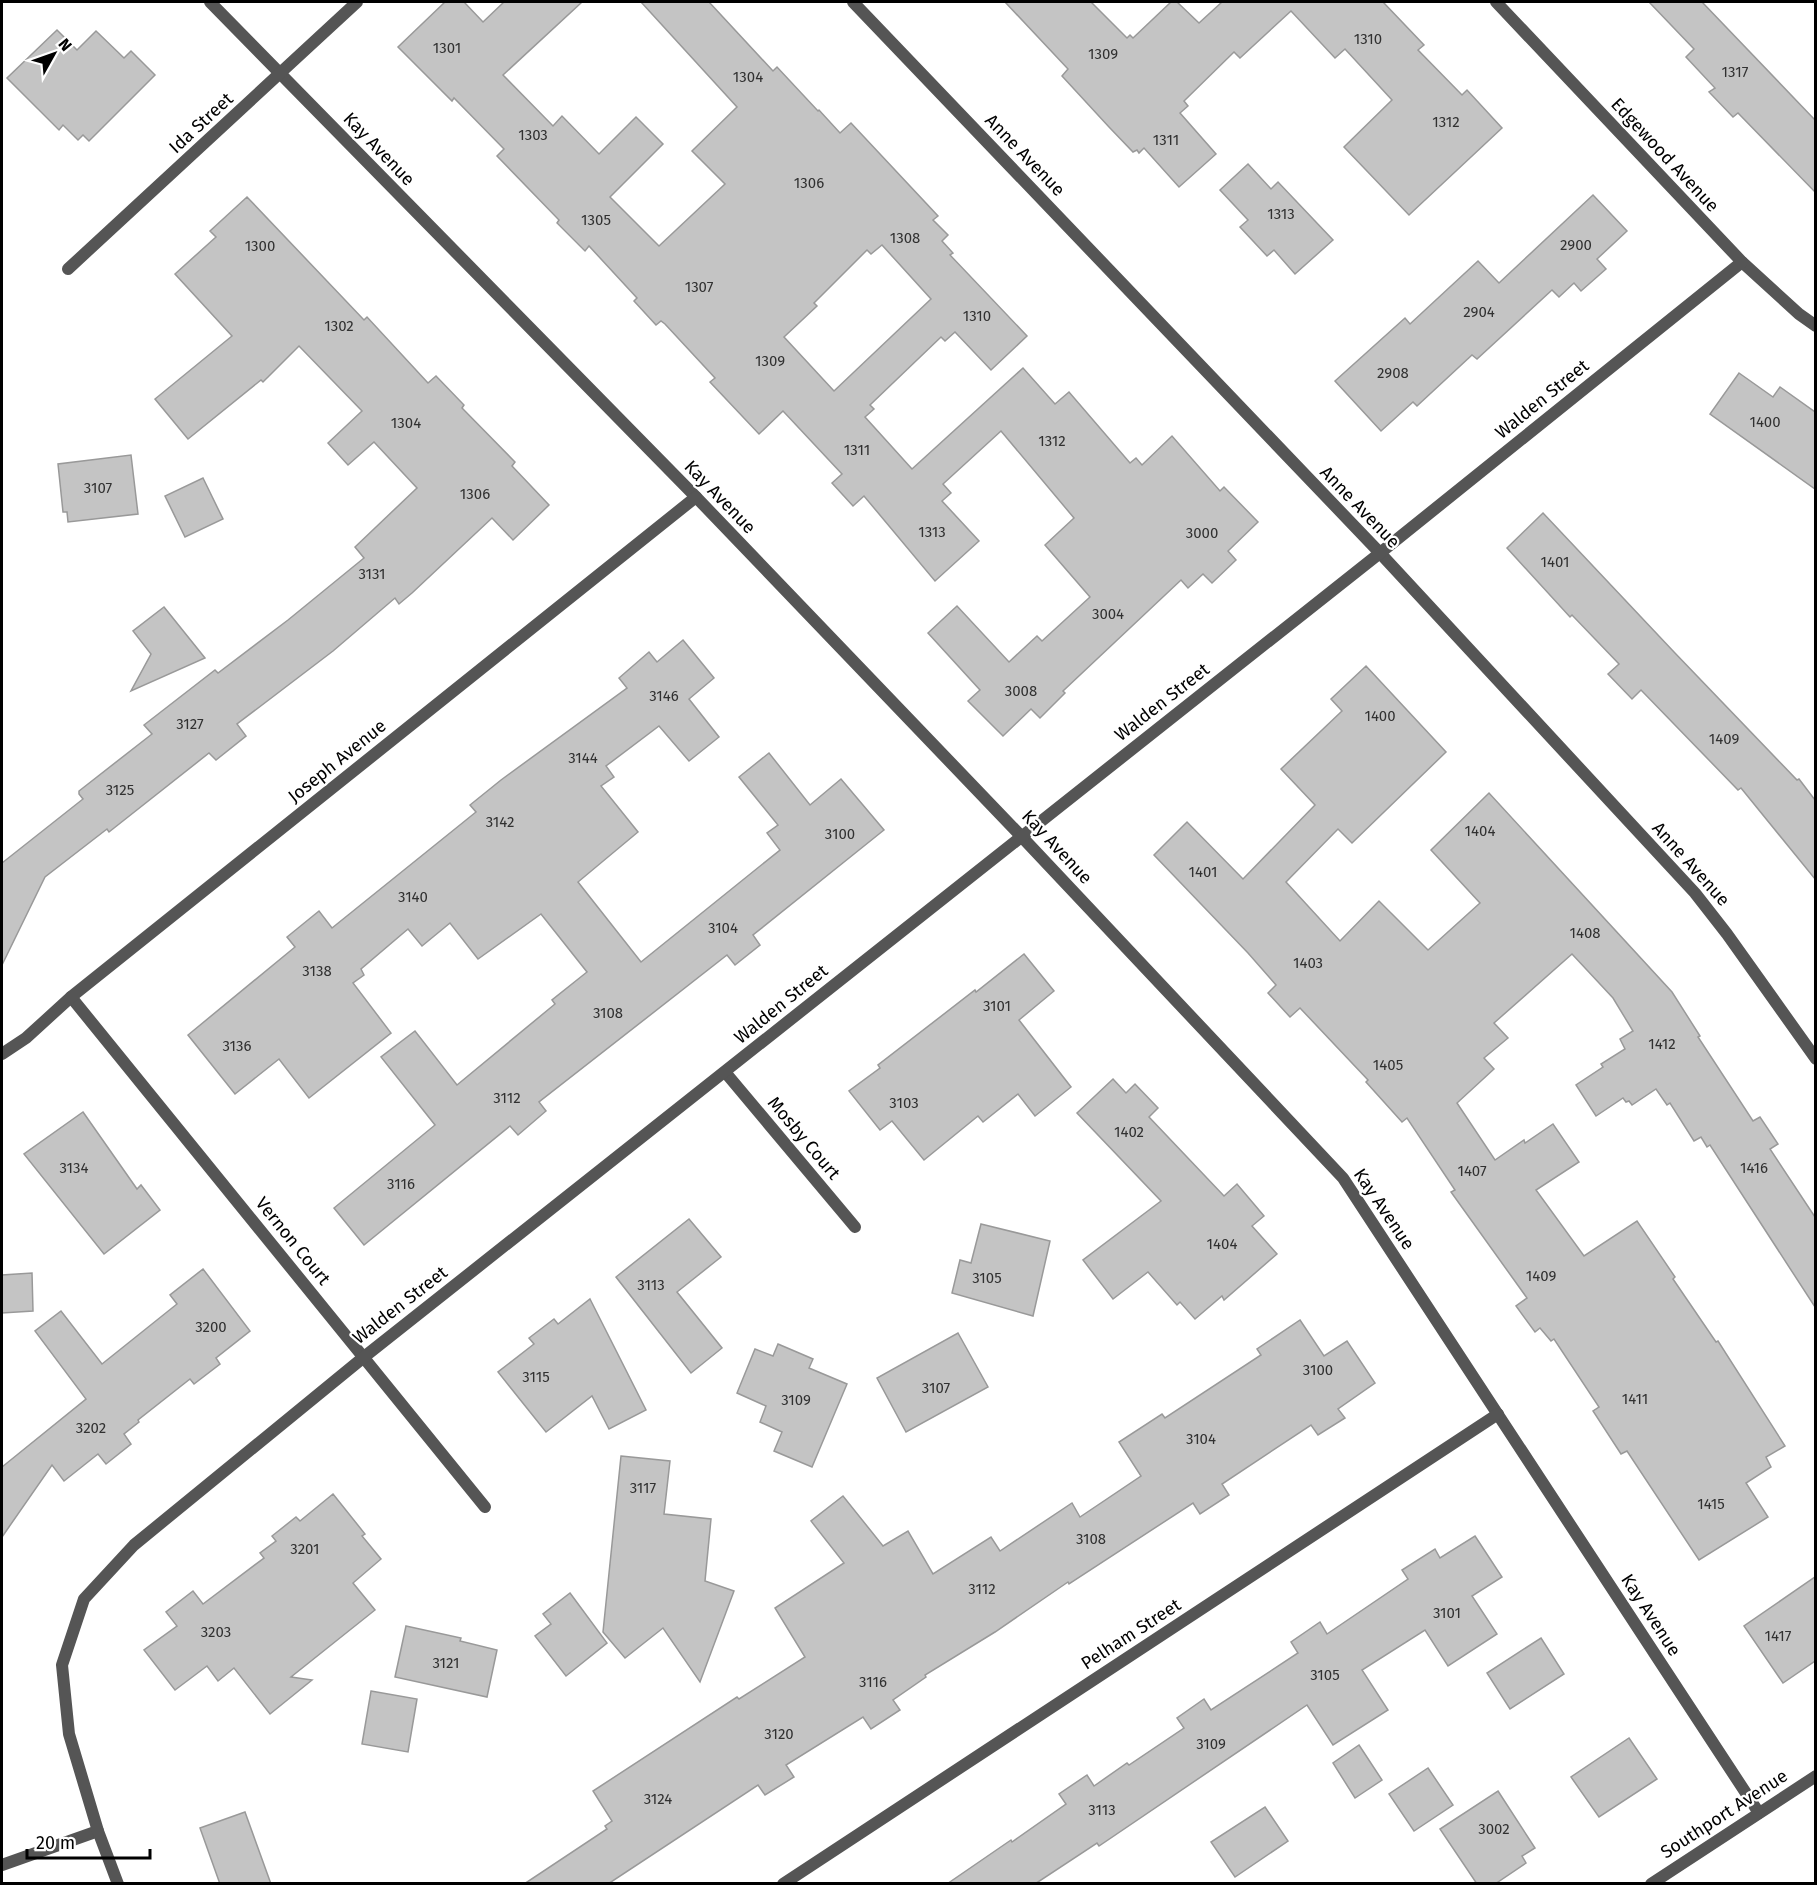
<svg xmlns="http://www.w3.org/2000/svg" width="1817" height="1885" font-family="'Fira Sans',sans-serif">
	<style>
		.building { fill: #c4c4c4; stroke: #999; stroke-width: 1.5; fill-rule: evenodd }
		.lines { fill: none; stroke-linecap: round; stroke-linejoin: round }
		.street { stroke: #555; stroke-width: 12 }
		.labels { text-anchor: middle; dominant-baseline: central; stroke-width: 4.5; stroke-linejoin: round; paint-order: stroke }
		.number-label { font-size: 15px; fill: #313131 }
		.street-label { font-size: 18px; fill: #000; stroke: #fff }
	</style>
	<rect width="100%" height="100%" fill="#fff"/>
	<g class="building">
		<path d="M 445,2 L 464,2 L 483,22 L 504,2 L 582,2 L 503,75 L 553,126 L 562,116 L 599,154 L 636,117 L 663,144 L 610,197 L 659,246 L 725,184 L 692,151 L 737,107 L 641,2 L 709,2 L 773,71 L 777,67 L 818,111 L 819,110 L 840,133 L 851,123 L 938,216 L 933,220 L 948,235 L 942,241 L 953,253 L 950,255 L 1027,336 L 991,370 L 955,332 L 945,341 L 941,337 L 870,405 L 874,409 L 865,417 L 912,469 L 1023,368 L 1055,404 L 1069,392 L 1130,463 L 1136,458 L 1142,465 L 1172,436 L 1220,491 L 1224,487 L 1258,522 L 1228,551 L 1236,560 L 1212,583 L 1203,574 L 1188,588 L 1181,580 L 1063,691 L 1065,693 L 1040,718 L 1031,709 L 1003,736 L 968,701 L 980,690 L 928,633 L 957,606 L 1009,662 L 1037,636 L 1042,641 L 1090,597 L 1045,545 L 1074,518 L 1001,431 L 943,484 L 951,493 L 942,501 L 979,541 L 935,581 L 864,496 L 853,506 L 832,483 L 842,474 L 783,411 L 759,434 L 710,382 L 715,378 L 665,324 L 661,321 L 656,325 L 634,301 L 637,298 L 589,246 L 585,251 L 557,223 L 559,220 L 497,156 L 504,149 L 454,98 L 452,101 L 398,47 ZM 882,245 L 931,299 L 834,391 L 784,337 L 817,306 L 814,303 L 867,250 L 871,254 Z"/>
		<polygon points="1005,2 1091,2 1127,38 1130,35 1133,38 1171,2 1177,2 1199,23 1222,2 1383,2 1424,45 1418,50 1462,95 1467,90 1502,128 1409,215 1344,147 1392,100 1345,49 1335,58 1291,11 1240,58 1234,52 1184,101 1188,106 1180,113 1216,154 1179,187 1144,148 1139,153 1137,150 1133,152 1109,127 1062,76 1068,69"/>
		<polygon points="1649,2 1702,2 1815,120 1815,192 1738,113 1733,117 1709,92 1715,88 1686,57 1694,49"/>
		<polygon points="57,30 77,50 96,31 124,58 131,51 155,75 89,141 83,135 78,140 63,125 59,130 7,78"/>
		<polygon points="1248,164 1271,189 1278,182 1333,240 1295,274 1274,250 1267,256 1240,227 1248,220 1220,190"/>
		<polygon points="1593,195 1627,231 1597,259 1606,269 1581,291 1574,283 1559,297 1552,290 1477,359 1472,355 1417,406 1413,402 1381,431 1335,381 1405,318 1410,324 1478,261 1499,283"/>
		<polygon points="247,197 364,320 367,317 428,383 436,376 464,405 462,408 515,462 512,466 549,505 513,540 492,518 412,593 399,604 395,598 333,651 237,724 246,736 216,760 209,753 109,832 107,829 45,877 2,965 2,863 83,799 79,794 79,791 152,734 144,725 215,670 218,673 288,620 364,558 355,547 417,488 374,442 348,465 328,443 362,411 299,346 263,382 261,380 188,439 155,399 232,336 175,274 216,237 210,231"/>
		<polygon points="1739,373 1773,397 1780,387 1815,412 1815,489 1710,414"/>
		<polygon points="131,455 138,514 68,522 67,512 63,512 58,464"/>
		<polygon points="203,478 223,519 185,537 165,496"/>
		<polygon points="1543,513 1674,652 1797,780 1799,779 1815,800 1815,879 1741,788 1738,790 1641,690 1632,699 1608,674 1619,664 1572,615 1570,617 1507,548"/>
		<polygon points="164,607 205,658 131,691 151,654 133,631"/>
		<polygon points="683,640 714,678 689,699 719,737 689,761 659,726 606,766 614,777 601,786 638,832 578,882 641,962 780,850 767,833 778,825 739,777 769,753 810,805 841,779 884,830 753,935 760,945 735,965 727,955 539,1102 546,1111 518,1135 510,1126 364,1245 334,1208 435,1125 381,1057 415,1031 457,1085 555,1004 552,1000 587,972 541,914 478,959 450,923 422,946 408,929 361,969 364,975 353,983 391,1033 309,1098 279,1059 235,1094 188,1035 295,947 287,937 319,911 332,928 476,812 470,805 501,780 627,688 619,678 649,652 657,662"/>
		<polygon points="1366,666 1446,752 1352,843 1338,829 1286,882 1340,941 1379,901 1428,950 1480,903 1431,850 1489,793 1672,992 1700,1036 1698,1037 1753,1121 1760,1117 1778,1144 1770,1149 1815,1217 1815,1307 1710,1145 1707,1147 1701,1137 1694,1141 1670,1103 1667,1105 1656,1089 1632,1105 1629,1101 1626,1102 1623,1098 1596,1116 1576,1085 1603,1067 1601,1064 1625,1049 1620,1039 1633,1031 1613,998 1572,954 1494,1023 1508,1038 1484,1058 1494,1069 1457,1103 1495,1160 1524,1140 1525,1143 1553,1124 1579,1162 1536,1190 1584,1256 1637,1221 1675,1277 1673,1279 1716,1342 1718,1341 1785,1446 1766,1457 1771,1467 1746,1483 1768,1517 1699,1560 1627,1451 1621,1454 1593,1411 1599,1407 1554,1339 1551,1341 1540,1328 1535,1332 1516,1306 1527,1298 1451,1192 1455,1190 1407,1118 1402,1122 1366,1082 1368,1080 1300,1008 1290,1017 1268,993 1276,985 1248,953 1154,855 1187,822 1243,879 1315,805 1281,769 1342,711 1331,699"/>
		<polygon points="1024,954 1054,991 1019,1020 1071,1087 1035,1116 1018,1094 983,1122 978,1116 924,1160 892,1121 880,1130 849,1091 880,1068 878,1065 975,990 976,992"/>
		<polygon points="1113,1079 1126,1093 1135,1084 1158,1108 1149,1117 1224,1196 1237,1184 1264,1216 1252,1226 1277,1254 1224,1300 1222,1296 1195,1319 1180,1302 1177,1305 1148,1272 1113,1299 1083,1260 1161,1201 1077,1113"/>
		<polygon points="83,1112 137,1189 141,1185 160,1210 104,1254 24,1154"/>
		<polygon points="689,1219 721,1257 677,1292 722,1348 691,1373 616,1277"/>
		<polygon points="981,1224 1050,1241 1033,1316 952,1293 960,1260 971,1263"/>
		<polygon points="203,1269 250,1331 216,1358 220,1364 194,1384 190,1379 138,1420 139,1422 124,1434 131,1444 106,1464 98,1454 64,1481 52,1465 2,1537 2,1467 86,1399 35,1331 61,1311 102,1364 177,1304 170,1295"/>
		<polygon points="32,1273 33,1311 2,1313 2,1275"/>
		<polygon points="590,1299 646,1410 609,1429 592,1396 546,1432 498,1372 534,1344 529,1338 554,1319 558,1324"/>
		<polygon points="1300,1320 1324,1356 1347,1341 1375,1383 1338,1409 1345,1418 1318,1435 1311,1425 1222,1484 1229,1495 1200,1514 1193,1503 1069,1584 1068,1582 995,1632 925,1675 926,1677 893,1700 900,1710 871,1729 863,1717 786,1765 794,1777 765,1795 758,1785 608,1884 524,1884 607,1829 605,1826 612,1821 593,1791 737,1697 739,1699 805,1657 775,1608 844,1563 811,1521 843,1496 883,1546 908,1531 933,1574 991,1537 1000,1551 1072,1503 1080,1517 1141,1476 1119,1442 1162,1414 1165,1418 1261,1355 1257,1349"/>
		<polygon points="958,1333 988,1387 906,1432 877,1378"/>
		<polygon points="778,1344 813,1359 809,1368 847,1384 812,1467 774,1451 782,1432 760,1422 766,1406 737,1393 755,1349 773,1356"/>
		<polygon points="621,1456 670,1461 664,1514 711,1519 705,1581 734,1591 700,1682 663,1628 625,1658 603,1632"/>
		<polygon points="333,1494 365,1534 362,1536 381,1559 353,1583 375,1610 291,1677 312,1680 270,1714 234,1668 218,1681 207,1666 175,1690 144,1650 177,1626 166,1612 193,1591 203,1604 264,1558 260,1553 276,1541 272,1536 296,1517 300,1521"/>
		<polygon points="1475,1536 1502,1577 1472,1596 1497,1634 1448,1666 1425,1630 1362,1670 1388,1710 1333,1745 1307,1705 1099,1846 1097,1843 1035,1884 947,1884 1011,1840 1012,1842 1066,1804 1059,1794 1087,1775 1094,1786 1127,1763 1129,1765 1184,1728 1177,1718 1204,1699 1211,1710 1298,1653 1291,1642 1320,1622 1327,1634 1408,1579 1402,1570 1435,1549 1440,1558"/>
		<polygon points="1815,1577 1815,1661 1783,1683 1744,1626"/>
		<polygon points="570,1593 607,1643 566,1676 535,1636 551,1624 543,1614"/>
		<polygon points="406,1626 461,1638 460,1641 497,1650 487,1697 395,1677"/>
		<polygon points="1541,1638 1564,1674 1510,1709 1487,1673"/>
		<polygon points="371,1691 417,1699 408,1752 362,1744"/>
		<polygon points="1629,1738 1657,1779 1599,1817 1571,1777"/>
		<polygon points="1359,1745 1382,1780 1355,1798 1333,1763"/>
		<polygon points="1428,1768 1453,1805 1414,1831 1389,1794"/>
		<polygon points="1498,1791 1535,1848 1522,1856 1526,1863 1495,1884 1477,1884 1440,1829"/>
		<polygon points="1265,1807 1288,1841 1235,1877 1211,1842"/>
		<polygon points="245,1812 271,1884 220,1884 200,1828"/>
	</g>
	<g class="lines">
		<g class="street">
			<polyline points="210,2 696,497 1021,836 1343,1178 1759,1813"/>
			<polyline points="853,2 1380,553 1695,893 1727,934 1816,1059"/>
			<polyline points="1496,2 1742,262 1799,314 1816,326"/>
			<polyline points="68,269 357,2"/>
			<polyline points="71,997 485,1507"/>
			<polyline points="2,1054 26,1038 71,997 696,497"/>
			<polyline points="725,1072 855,1227"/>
			<polyline points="2,1865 98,1831"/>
			<polyline points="118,1884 98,1831 69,1734 62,1665 84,1599 134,1545 364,1357 1380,553 1742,262"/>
			<polyline points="783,1884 1498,1414"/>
			<polyline points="1651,1884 1816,1776"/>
		</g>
	</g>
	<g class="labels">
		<g class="number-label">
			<text x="1368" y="39">1310</text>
			<text x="447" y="48">1301</text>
			<text x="1103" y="54">1309</text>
			<text x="1735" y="72">1317</text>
			<text x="748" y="77">1304</text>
			<text x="1446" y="122">1312</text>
			<text x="533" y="135">1303</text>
			<text x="1166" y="140">1311</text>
			<text x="809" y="183">1306</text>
			<text x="1281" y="214">1313</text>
			<text x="596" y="220">1305</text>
			<text x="905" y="238">1308</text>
			<text x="1576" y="245">2900</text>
			<text x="260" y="246">1300</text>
			<text x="699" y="287">1307</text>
			<text x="1479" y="312">2904</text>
			<text x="977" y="316">1310</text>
			<text x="339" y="326">1302</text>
			<text x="770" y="361">1309</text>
			<text x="1393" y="373">2908</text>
			<text x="1765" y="422">1400</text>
			<text x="406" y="423">1304</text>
			<text x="1052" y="441">1312</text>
			<text x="857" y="450">1311</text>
			<text x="98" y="488">3107</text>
			<text x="475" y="494">1306</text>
			<text x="932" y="532">1313</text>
			<text x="1202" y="533">3000</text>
			<text x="1555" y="562">1401</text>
			<text x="372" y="574">3131</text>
			<text x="1108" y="614">3004</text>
			<text x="1021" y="691">3008</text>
			<text x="664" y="696">3146</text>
			<text x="1380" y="716">1400</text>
			<text x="190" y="724">3127</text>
			<text x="1724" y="739">1409</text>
			<text x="583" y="758">3144</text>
			<text x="120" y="790">3125</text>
			<text x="500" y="822">3142</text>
			<text x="1480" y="831">1404</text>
			<text x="840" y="834">3100</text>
			<text x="1203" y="872">1401</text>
			<text x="413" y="897">3140</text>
			<text x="723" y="928">3104</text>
			<text x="1585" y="933">1408</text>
			<text x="1308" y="963">1403</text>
			<text x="317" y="971">3138</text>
			<text x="997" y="1006">3101</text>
			<text x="608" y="1013">3108</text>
			<text x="1662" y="1044">1412</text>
			<text x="237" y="1046">3136</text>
			<text x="1388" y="1065">1405</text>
			<text x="507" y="1098">3112</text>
			<text x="904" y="1103">3103</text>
			<text x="1129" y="1132">1402</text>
			<text x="74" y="1168">3134</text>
			<text x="1754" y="1168">1416</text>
			<text x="1472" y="1171">1407</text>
			<text x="401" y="1184">3116</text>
			<text x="1222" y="1244">1404</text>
			<text x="1541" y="1276">1409</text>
			<text x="987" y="1278">3105</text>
			<text x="651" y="1285">3113</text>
			<text x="211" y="1327">3200</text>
			<text x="1318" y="1370">3100</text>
			<text x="536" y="1377">3115</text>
			<text x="936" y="1388">3107</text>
			<text x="1635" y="1399">1411</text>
			<text x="796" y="1400">3109</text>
			<text x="91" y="1428">3202</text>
			<text x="1201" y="1439">3104</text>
			<text x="643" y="1488">3117</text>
			<text x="1711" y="1504">1415</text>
			<text x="1091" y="1539">3108</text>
			<text x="305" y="1549">3201</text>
			<text x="982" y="1589">3112</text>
			<text x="1447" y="1613">3101</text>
			<text x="216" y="1632">3203</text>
			<text x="1778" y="1636">1417</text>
			<text x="446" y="1663">3121</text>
			<text x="1325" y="1675">3105</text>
			<text x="873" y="1682">3116</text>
			<text x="779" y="1734">3120</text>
			<text x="1211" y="1744">3109</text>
			<text x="658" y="1799">3124</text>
			<text x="1102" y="1810">3113</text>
			<text x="1494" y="1829">3002</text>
		</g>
		<g class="street-label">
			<text transform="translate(201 123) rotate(-43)">Ida Street</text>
			<text transform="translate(379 149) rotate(46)">Kay Avenue</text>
			<text transform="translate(1025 155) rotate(46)">Anne Avenue</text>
			<text transform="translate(1665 155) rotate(47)">Edgewood Avenue</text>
			<text transform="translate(1542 399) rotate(-39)">Walden Street</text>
			<text transform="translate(720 497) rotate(46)">Kay Avenue</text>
			<text transform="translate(1360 507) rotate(46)">Anne Avenue</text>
			<text transform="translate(1162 702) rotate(-38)">Walden Street</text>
			<text transform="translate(337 761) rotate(-39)">Joseph Avenue</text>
			<text transform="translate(1057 847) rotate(47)">Kay Avenue</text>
			<text transform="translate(1691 864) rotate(48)">Anne Avenue</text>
			<text transform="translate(781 1004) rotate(-39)">Walden Street</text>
			<text transform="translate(804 1138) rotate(50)">Mosby Court</text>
			<text transform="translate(1384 1209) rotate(56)">Kay Avenue</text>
			<text transform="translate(293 1241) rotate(51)">Vernon Court</text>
			<text transform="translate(400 1305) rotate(-38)">Walden Street</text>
			<text transform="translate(1651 1615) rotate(57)">Kay Avenue</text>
			<text transform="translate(1131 1634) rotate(-33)">Pelham Street</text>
			<text transform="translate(1724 1814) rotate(-33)">Southport Avenue</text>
		</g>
	</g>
	<rect width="1817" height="1885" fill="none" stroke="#000000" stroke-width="6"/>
	<g transform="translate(54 54) rotate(50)" stroke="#ffffff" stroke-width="4.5" paint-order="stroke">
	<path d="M0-4.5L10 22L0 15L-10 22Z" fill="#000000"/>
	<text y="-9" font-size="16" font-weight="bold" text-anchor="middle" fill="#000000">N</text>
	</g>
	<path d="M27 1849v9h123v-9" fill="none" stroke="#000000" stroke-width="3"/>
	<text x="36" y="1849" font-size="18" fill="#000000" stroke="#ffffff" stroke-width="4.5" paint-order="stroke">20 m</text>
</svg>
